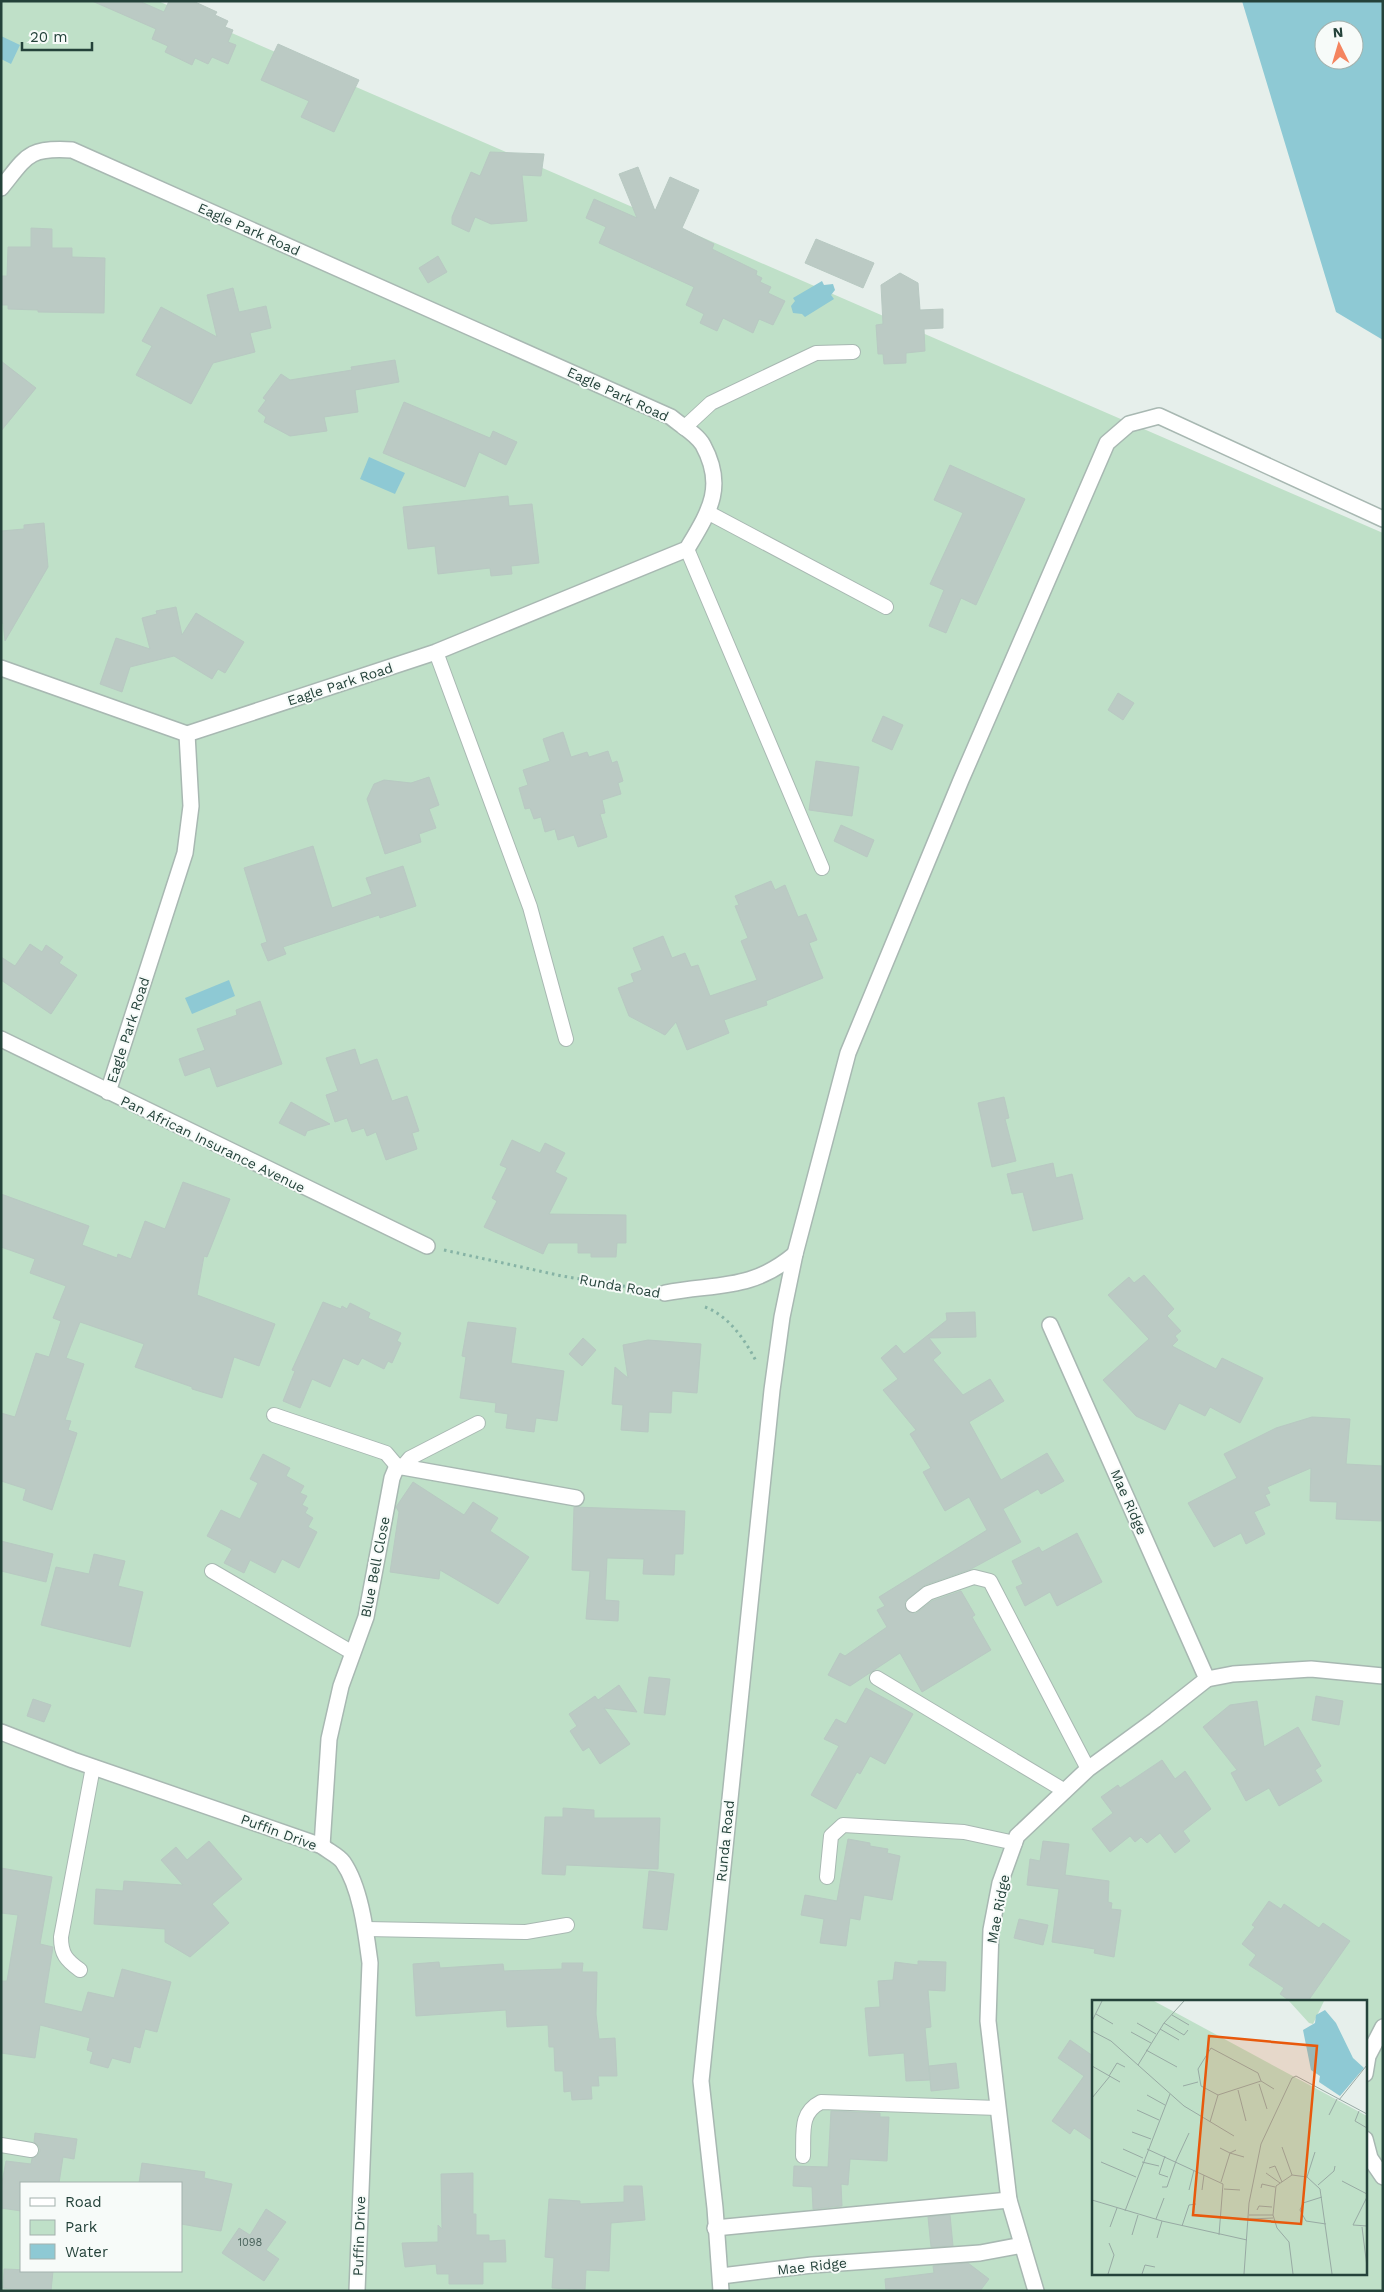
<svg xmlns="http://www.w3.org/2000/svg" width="1384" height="2292" font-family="'Work Sans',sans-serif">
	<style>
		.green { fill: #bfe0c8; fill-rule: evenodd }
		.water { fill: #8ec9d4; fill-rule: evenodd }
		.building { fill: #bbcac4; stroke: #b8c9c2 }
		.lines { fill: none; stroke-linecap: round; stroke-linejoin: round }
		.service-casing { stroke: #a8b8b2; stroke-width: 16 }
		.minor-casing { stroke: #a8b8b2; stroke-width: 18 }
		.path { stroke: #86b3a5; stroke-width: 3; stroke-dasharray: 2.5 4; stroke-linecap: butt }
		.service { stroke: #fff; stroke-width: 14 }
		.minor { stroke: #fff; stroke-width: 15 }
		.labels { text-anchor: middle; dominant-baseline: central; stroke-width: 4; stroke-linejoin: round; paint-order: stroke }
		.number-label { font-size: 11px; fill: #4a645c }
		.street-label { font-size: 14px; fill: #24423a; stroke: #f7fbf9 }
		.inset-road { fill: none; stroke: #98aaa4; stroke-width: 1 }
		.view { fill: #e8590c; fill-opacity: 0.15; stroke: #e8590c; stroke-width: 2.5 }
		.inset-edge { fill: none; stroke: #24423a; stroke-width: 2.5 }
	</style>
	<rect width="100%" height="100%" fill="#e6efeb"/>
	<path class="green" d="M 1,1 L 158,1 L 1383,533 L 1383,2291 L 1,2291 ZM 1093,2001 L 1365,2001 L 1365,2273 L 1093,2273 ZM 21,2183 L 181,2183 L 181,2271 L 21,2271 Z"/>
	<g class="water">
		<path d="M 1242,1 L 1383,1 L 1383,340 L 1336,312 ZM 1324,30 L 1354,30 L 1354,60 L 1324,60 Z"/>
		<polygon points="1,36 20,45 11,64 1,59"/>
		<polygon points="822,281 824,285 833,284 835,290 831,295 834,299 805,317 802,314 793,313 791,306 795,301 793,298"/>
		<polygon points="369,457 405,473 395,494 360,479"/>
		<polygon points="229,980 235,996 192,1014 185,998"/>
	</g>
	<g class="building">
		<polygon points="92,1 139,1 164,12 169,1 193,1 217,12 215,15 228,21 225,27 233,30 228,42 236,45 228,64 212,57 208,64 195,58 192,65 165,52 168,46 152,39 156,29"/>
		<polygon points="278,44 359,80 334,132 301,117 309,101 261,80"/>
		<polygon points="490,152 544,154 541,176 522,175 527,221 491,224 475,217 469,232 452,224 452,217 471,172 480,176"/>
		<polygon points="638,167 655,211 670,177 699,190 682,228 714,244 712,249 757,271 756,275 762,278 760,282 771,287 768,293 785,301 773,325 759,319 753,333 723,318 717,331 700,323 704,314 686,305 694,287 599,243 606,227 586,218 594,199 637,218 619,174"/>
		<polygon points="31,228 52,229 52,248 72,248 72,257 105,258 104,313 38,312 38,310 8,309 8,305 1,305 1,276 7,276 8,247 31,247"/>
		<polygon points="816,239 874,263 863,288 805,263"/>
		<polygon points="438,256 447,272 428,283 419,268"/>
		<polygon points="900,273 918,283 920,310 943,309 943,328 924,329 925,351 906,353 906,363 884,364 883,354 878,354 876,325 883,324 881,285"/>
		<polygon points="233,288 239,312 266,306 271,328 250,333 255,352 213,363 191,404 136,375 152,346 142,341 161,307 217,337 207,295"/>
		<polygon points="395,360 399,382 355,390 358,412 324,417 327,431 290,436 264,422 266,417 258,411 266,400 263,398 281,374 290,380 352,370 351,367"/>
		<polygon points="1,361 36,388 1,431"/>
		<polygon points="404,402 490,438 493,431 517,442 506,465 479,452 465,487 383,453"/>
		<polygon points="950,465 1025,499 976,605 961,598 946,633 929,626 944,590 930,584 963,513 934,500"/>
		<polygon points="508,496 509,506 532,504 539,563 511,566 512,574 491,576 490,568 438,574 435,546 408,549 403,507"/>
		<polygon points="44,523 48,567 5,641 3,623 1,623 1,531 24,529 24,525"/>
		<polygon points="176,607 182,635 196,613 244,642 225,673 218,669 212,679 174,656 130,667 122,692 100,684 116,638 150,649 142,618 157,614 156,611"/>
		<polygon points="1118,693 1134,703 1123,720 1108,710"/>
		<polygon points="883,716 903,725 892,750 872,741"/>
		<polygon points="563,732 571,757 587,752 589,757 608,751 612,763 617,761 623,781 618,783 621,794 602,800 605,813 600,814 607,837 578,847 574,835 558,840 555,829 545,832 541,817 534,819 530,808 525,809 519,788 528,785 523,770 550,761 543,739"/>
		<polygon points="816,761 859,767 852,816 809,810"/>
		<polygon points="429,777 439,805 429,809 436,828 419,834 421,842 385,854 367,799 374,784 384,780 411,783"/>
		<polygon points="841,825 874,840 867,857 834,841"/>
		<polygon points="313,846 332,908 372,894 366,878 403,866 416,906 380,918 379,915 283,947 286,954 268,961 261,944 267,942 244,868"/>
		<polygon points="771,881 775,890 785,885 798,917 806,914 817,940 809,943 823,978 766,1001 767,1005 724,1020 729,1033 687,1050 676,1022 665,1035 629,1016 618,988 634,982 631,974 642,970 633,948 663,936 672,958 685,953 691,967 698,965 710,996 757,980 741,941 748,938 735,906 739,905 735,896"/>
		<polygon points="30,944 42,952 46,945 63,957 59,963 77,975 51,1014 1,980 1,957 15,966"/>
		<polygon points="260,1001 282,1064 217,1087 210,1067 185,1076 179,1059 205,1050 197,1029 237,1015 236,1010"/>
		<polygon points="355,1049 360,1065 377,1059 392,1101 407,1096 419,1131 412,1133 417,1149 386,1160 376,1132 367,1136 364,1128 352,1132 347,1118 335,1122 326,1095 338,1091 326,1058"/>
		<polygon points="1004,1097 1009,1118 1005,1119 1016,1161 992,1167 978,1103"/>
		<polygon points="291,1102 330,1124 307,1131 305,1136 279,1123"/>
		<polygon points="512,1140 540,1153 545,1143 565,1153 555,1172 567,1178 549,1214 626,1215 626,1243 617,1243 616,1257 591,1257 591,1253 578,1253 578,1243 548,1243 543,1254 484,1227 497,1201 492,1198 507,1168 500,1165"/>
		<polygon points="1053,1163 1056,1178 1072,1174 1083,1219 1033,1231 1023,1192 1012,1194 1007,1174"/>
		<polygon points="183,1182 230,1199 207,1257 204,1256 197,1295 275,1324 259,1366 234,1357 222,1398 192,1389 192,1387 135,1367 144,1344 80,1322 66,1358 84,1364 65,1420 71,1421 68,1430 77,1433 52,1510 23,1500 26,1489 1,1481 1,1413 15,1417 36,1353 49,1357 61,1321 53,1318 66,1286 30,1273 35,1259 1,1247 1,1194 89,1226 82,1245 117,1258 118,1254 131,1259 145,1221 165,1229"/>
		<polygon points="1144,1275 1174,1309 1167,1316 1181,1331 1175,1336 1178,1340 1172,1346 1216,1369 1222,1358 1263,1378 1240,1423 1210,1407 1205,1416 1179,1403 1165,1430 1136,1416 1103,1380 1149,1339 1108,1295 1129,1277 1134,1283"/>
		<polygon points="323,1302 341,1309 342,1306 347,1309 350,1303 370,1313 368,1318 401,1333 397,1341 401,1343 392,1363 388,1361 384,1369 362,1358 358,1365 343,1358 330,1387 312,1379 300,1408 283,1401 295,1371 292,1370"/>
		<polygon points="975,1312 976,1337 929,1338 941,1353 933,1360 963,1395 990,1379 1004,1401 969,1422 1001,1480 1047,1453 1064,1481 1041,1494 1038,1489 1003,1509 1021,1542 971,1569 925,1585 905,1601 906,1610 915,1614 932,1601 961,1591 975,1615 972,1617 991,1650 922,1692 900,1653 850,1686 828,1675 840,1653 845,1656 887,1627 877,1610 885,1606 879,1597 987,1530 969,1497 945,1511 923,1472 931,1468 910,1434 916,1430 883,1390 898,1379 881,1358 896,1345 904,1354 947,1320 946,1313"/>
		<polygon points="468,1322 516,1328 511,1363 564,1371 557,1421 536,1418 534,1432 506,1428 508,1414 495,1412 496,1403 460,1398 466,1357 462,1356"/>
		<polygon points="583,1338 596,1350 582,1366 569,1354"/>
		<polygon points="648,1340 701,1344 697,1393 672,1391 671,1413 649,1412 648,1432 621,1430 623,1405 612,1404 615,1367 628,1378 623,1345"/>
		<polygon points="1312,1417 1350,1419 1346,1464 1383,1466 1383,1521 1336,1519 1337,1502 1310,1501 1311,1468 1267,1487 1270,1493 1265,1495 1270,1505 1254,1512 1265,1534 1246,1544 1241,1533 1214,1547 1188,1503 1237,1478 1224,1454 1276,1428"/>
		<polygon points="263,1454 290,1468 286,1476 304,1486 300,1493 307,1496 302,1505 308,1508 305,1513 313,1518 308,1527 317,1532 299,1568 282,1559 275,1573 250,1560 244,1573 224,1563 232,1549 207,1536 221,1510 240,1519 258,1483 250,1479"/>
		<polygon points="413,1482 464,1515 473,1502 498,1518 490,1531 529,1557 498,1604 440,1570 439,1579 390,1572 399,1512 396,1507"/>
		<polygon points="574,1507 685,1511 683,1554 675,1554 674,1575 643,1574 644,1559 607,1558 605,1600 619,1601 618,1621 586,1619 590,1571 572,1570"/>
		<polygon points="1077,1533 1102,1582 1057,1606 1050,1592 1025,1606 1016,1587 1023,1584 1012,1561 1039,1547 1042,1552"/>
		<polygon points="1,1541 53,1554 46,1582 1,1571"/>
		<polygon points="94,1554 125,1561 118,1586 143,1592 130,1647 41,1625 56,1567 89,1574"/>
		<polygon points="649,1677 670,1679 665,1715 644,1713"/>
		<polygon points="619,1685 637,1712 604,1708 630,1744 600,1764 589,1747 583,1751 570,1731 577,1726 569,1714 595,1696 598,1700"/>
		<polygon points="866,1688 913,1714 885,1764 870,1756 860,1774 857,1772 836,1809 811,1795 839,1746 824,1739 836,1719 846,1724"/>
		<polygon points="1316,1696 1343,1701 1339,1725 1312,1720"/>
		<polygon points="33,1699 51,1705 44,1722 27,1716"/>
		<polygon points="1257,1701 1264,1747 1298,1727 1321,1766 1315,1770 1322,1781 1279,1806 1269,1788 1246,1801 1231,1773 1237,1770 1203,1727 1230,1705"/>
		<polygon points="1162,1760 1175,1779 1185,1771 1211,1809 1183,1831 1190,1841 1175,1853 1160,1833 1147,1843 1141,1837 1135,1842 1130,1836 1110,1852 1092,1829 1113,1813 1101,1797 1118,1785 1120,1788"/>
		<polygon points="563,1808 594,1810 594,1818 660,1818 658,1869 566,1865 565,1875 542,1874 545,1817 563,1817"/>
		<polygon points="848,1839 870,1843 870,1846 888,1849 887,1853 900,1856 892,1900 864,1895 860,1920 850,1918 846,1946 820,1943 824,1919 801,1915 805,1895 837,1901"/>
		<polygon points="209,1841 242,1879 212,1904 229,1923 190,1957 165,1942 165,1929 94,1924 96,1889 123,1891 124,1881 183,1885 161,1860 176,1847 187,1860"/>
		<polygon points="1043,1841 1069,1844 1065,1875 1109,1881 1108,1902 1112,1903 1111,1909 1121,1910 1114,1957 1094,1953 1095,1949 1052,1942 1059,1889 1027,1885 1030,1859 1040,1861"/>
		<polygon points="1,1868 52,1877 40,1944 53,1947 44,2003 82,2012 88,1992 114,1998 122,1969 171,1982 157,2032 145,2029 140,2048 134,2046 130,2063 112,2058 108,2068 90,2063 93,2052 87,2050 90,2038 40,2025 35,2058 1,2053 1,1981 7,1981 18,1915 1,1913"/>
		<polygon points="649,1871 674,1874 667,1930 643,1928"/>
		<polygon points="1269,1901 1281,1909 1284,1904 1319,1928 1323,1923 1350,1941 1308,2001 1290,2001 1280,1994 1284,1988 1249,1965 1256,1955 1242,1944 1255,1927 1252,1925"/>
		<polygon points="1019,1919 1048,1925 1043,1945 1014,1938"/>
		<polygon points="918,1961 946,1962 945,1991 928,1990 931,2027 925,2028 930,2080 906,2081 904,2053 869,2056 865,2008 880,2007 878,1981 893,1980 895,1962 918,1965"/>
		<polygon points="439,1962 440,1968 503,1964 504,1971 562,1969 562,1963 583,1963 582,1972 597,1972 596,2014 599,2039 615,2038 617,2076 598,2076 599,2086 591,2086 592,2099 572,2100 571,2091 564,2092 563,2071 555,2071 554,2047 549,2047 548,2025 507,2027 506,2010 416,2016 413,1964"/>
		<polygon points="1070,2040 1093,2056 1093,2141 1074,2128 1070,2134 1052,2121 1084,2076 1058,2058"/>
		<polygon points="956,2063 959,2088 931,2091 929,2066"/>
		<polygon points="831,2111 880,2113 880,2117 889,2117 887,2161 850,2159 848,2185 841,2184 842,2206 813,2209 812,2187 793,2186 794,2166 828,2167"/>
		<polygon points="35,2133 77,2139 74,2159 63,2157 59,2183 21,2183 21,2211 1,2208 1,2188 6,2161 31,2164 32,2158 37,2156 40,2151 39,2146 34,2142"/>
		<polygon points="142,2163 205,2172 204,2178 232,2184 221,2231 181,2224 181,2183 139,2183"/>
		<polygon points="473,2173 473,2214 476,2214 476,2235 489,2235 489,2241 505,2240 506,2262 483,2262 483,2284 449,2284 449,2274 437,2274 436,2264 405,2267 402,2243 438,2242 438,2225 442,2229 441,2174"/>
		<polygon points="624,2186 642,2186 645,2220 611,2223 609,2271 586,2270 585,2290 552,2288 554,2258 545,2257 549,2199 580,2201 580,2204 624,2202"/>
		<polygon points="266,2209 286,2222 266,2250 279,2259 264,2281 222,2253 239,2228 250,2235"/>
		<polygon points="950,2215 953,2246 931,2247 928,2217"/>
		<polygon points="968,2263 989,2279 980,2291 886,2291 885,2279 934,2273 933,2266"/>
		<polygon points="4,2269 53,2271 51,2291 11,2291 11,2289 3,2288"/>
	</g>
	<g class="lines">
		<defs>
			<g id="service">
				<polyline points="684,428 711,403 816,353 853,352"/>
				<polyline points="709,513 886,607"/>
				<polyline points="687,549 822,868"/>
				<polyline points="436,652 530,907 566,1039"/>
				<polyline points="274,1415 386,1453 397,1466 404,1465 410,1458 478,1423"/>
				<polyline points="212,1571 353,1653"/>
				<polyline points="913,1605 928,1593 974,1577 990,1581 1088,1769"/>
				<polyline points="877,1678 1065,1791"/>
				<polyline points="827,1877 831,1836 843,1825 964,1832 1015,1843"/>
				<polyline points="366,1929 526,1932 567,1925"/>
				<path d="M 80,1970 C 66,1960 61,1954 61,1937 L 93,1767"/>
				<polyline points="1,2145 31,2150"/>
				<path d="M 803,2156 C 804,2133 799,2113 821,2102 L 998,2108"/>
			</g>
			<g id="minor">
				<path d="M 1,188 C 27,156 28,147 72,150 L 671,417 C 680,425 697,434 703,445 C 726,487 709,512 687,549 L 436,652 L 187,734 L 1,668"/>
				<polyline points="1,1039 427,1246"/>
				<polyline points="108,1092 185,853 191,806 187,734"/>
				<path d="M 665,1293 C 717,1283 751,1291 795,1254"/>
				<polyline points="1207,1679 1233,1674 1311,1669 1383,1676"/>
				<path d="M 1,1732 L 73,1760 L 322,1846 C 328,1851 339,1856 343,1862 C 361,1888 366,1933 370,1963 L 357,2291"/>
				<polyline points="322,1846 329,1739 341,1686 366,1617 392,1478 397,1466 576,1498"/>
				<polyline points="1365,2074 1368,2056 1383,2027"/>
				<polyline points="1365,2139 1370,2158 1383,2177"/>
				<polyline points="715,2228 1009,2200"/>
				<polyline points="721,2276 812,2265 980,2253 1022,2245"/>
				<polyline points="721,2291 715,2208 701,2081 772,1390 782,1317 795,1254 848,1053 961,780 1107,443 1129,424 1159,416 1383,519"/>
				<polyline points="1036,2291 1009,2200 988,2021 991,1930 1000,1883 1017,1836 1088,1769 1155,1720 1207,1679 1050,1325"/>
			</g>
		</defs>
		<use href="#service" class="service-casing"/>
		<use href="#minor" class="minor-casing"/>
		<g class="path">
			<polyline points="444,1250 562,1276 647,1290"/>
			<path d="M 705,1307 C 729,1316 745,1340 756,1361"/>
		</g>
		<use href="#service" class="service"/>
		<use href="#minor" class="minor"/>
	</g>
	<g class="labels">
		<g class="number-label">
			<text x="250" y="2242">1098</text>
		</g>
		<g class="street-label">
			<text transform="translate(249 229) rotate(24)">Eagle Park Road</text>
			<text transform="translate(618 394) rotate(25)">Eagle Park Road</text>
			<text transform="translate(340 684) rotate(-18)">Eagle Park Road</text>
			<text transform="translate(128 1030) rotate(-72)">Eagle Park Road</text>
			<text transform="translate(213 1144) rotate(26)">Pan African Insurance Avenue</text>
			<text transform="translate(620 1286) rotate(10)">Runda Road</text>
			<text transform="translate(1129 1502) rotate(66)">Mae Ridge</text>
			<text transform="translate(375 1567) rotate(-79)">Blue Bell Close</text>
			<text transform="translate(279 1832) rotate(20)">Puffin Drive</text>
			<text transform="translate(725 1841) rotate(-84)">Runda Road</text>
			<text transform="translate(998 1909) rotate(-79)">Mae Ridge</text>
			<text transform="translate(359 2236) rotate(-88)">Puffin Drive</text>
			<text transform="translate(812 2266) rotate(-6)">Mae Ridge</text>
		</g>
	</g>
	<g transform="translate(1092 2000)">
		<rect width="275" height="275" fill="#e6efeb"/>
		<path d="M 0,1 L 62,1 L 275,116 L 275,274 L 0,274 ZM 197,1 L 232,1 L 221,24 L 217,23 Z" fill="#bfe0c8"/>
		<path d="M 233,10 L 244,23 L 261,58 L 272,68 L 248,96 L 227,82 L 228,76 L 219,70 L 211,30 L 223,23 L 224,15 Z" fill="#8ec9d4"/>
		<path class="inset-road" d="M 4,14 L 21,24M 80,15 L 97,25M 0,21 L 10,1M 45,23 L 64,34M 72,23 L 92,35 L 96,30M 68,29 L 87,40M 0,31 L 19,41 L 92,106 L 142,136M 39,32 L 59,43M 119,48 L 166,73 L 169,81 L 126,95 L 109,86 L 106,69 ZM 54,50 L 85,67M 46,65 L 72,23 L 92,1M 0,66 L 28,82M 17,76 L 25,63 L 33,67M 169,81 L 182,89M 167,84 L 175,109M 91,86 L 106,82M 146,90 L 154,121M 55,95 L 73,105M 0,98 L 18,76M 247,100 L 275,65M 45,110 L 67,120M 267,111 L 263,121 L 275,128M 237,115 L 245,99M 118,122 L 126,95M 40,132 L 59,139M 190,147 L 200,175 L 184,186 L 181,215 L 185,228 L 197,242 L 201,274M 128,148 L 138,153 L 144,150M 31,149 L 51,158M 55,149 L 131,184 L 127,235M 73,156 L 67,174 L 76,177M 84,161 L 97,133M 9,162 L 44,177M 50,162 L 67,166M 177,168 L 183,166 L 190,182M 174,173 L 188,183M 200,175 L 215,177 L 228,189 L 240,274M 215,177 L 223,152M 250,181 L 275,194M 129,182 L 138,153 L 152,157M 226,185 L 242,171 L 243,166M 70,187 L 75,187 L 84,161M 169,188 L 170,184 L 183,187M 132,189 L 148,190M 97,190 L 102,170M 110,190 L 112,175M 230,197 L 211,203 L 208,210 L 214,221 L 234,224M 275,197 L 261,225 L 275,226M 0,200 L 70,221 L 155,240M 165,210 L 167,206 L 180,207M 33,211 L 78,94M 157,215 L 181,215M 64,219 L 72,198M 158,219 L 181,218M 90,226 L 97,205 L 104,204M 18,227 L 25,208M 270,227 L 275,267M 40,235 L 46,215M 65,238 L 70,221M 16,274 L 22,255 L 17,243M 50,274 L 53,265 L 63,267M 152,274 L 157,203 L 169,144 L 200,78 L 204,76 L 275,114"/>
		<path class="view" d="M 117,36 L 225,46 L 209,224 L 101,215 Z"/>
		<rect width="275" height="275" class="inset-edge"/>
	</g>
	<rect width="1384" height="2292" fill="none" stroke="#24423a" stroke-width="5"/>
	<rect x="20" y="2182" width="162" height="90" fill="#f7fbf9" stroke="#a3b1ad"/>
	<rect x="30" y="2198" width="25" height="8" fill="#ffffff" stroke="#a3b1ad"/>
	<text x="65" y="2207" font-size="15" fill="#24423a">Road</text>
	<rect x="30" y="2220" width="25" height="15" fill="#bfe0c8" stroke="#a3b1ad"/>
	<text x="65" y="2232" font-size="15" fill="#24423a">Park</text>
	<rect x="30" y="2244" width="25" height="15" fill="#8ec9d4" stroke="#a3b1ad"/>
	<text x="65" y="2257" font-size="15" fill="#24423a">Water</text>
	<g transform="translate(1339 45) rotate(355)"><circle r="24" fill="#f7fbf9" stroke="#a3b1ad"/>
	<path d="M0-4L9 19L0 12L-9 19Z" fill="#f4845f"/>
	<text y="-8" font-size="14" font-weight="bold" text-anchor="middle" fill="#24423a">N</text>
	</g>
	<path d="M22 42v8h70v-8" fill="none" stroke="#24423a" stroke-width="2.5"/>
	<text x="30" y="42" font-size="15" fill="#24423a" stroke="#f7fbf9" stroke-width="4" paint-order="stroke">20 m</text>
</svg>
